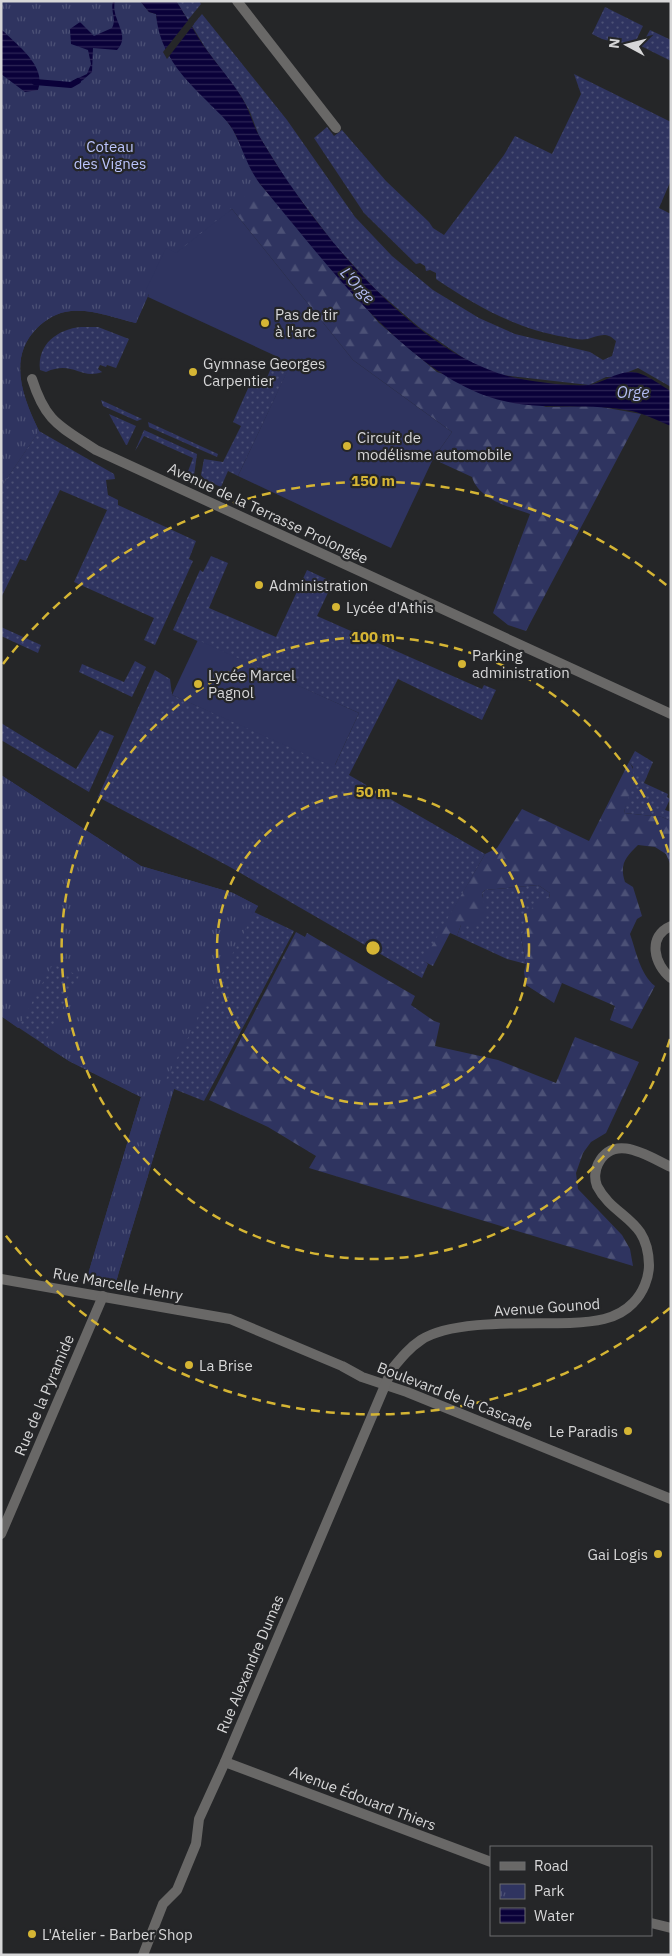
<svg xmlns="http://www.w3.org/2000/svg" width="672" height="1956" font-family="'IBM Plex Sans',sans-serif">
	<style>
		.grass { fill: url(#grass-dots) }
		.forest { fill: url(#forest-firs) }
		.park { fill: url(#park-tufts) }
		.pitch { fill: #2f3460 }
		.water { fill: url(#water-rules) }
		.pier { fill: #252628 }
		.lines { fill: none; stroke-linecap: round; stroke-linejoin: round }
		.stream { stroke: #0a0139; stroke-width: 6 }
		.minor { stroke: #696867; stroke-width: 10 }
		.ring { fill: none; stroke: #d5b534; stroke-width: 2.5; stroke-dasharray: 9 6 }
		.poi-dot { fill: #d5b534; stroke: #252628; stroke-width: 2 }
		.labels { text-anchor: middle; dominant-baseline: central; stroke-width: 4.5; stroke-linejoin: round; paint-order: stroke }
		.park-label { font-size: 15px; fill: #bbc4fc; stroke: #252628 }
		.poi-label { font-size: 15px; fill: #d7d7d8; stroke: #252628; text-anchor: start }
		.street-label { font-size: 15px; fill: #d7d7d8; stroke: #252628 }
		.water-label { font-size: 16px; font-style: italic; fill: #b2bbf2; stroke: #252628 }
		.centre { fill: #d5b534; stroke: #252628; stroke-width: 2.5 }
		.ring-label { font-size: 15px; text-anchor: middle; font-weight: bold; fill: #d5b534; stroke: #252628; stroke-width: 4.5; stroke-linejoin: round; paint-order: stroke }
	</style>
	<defs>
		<pattern id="grass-dots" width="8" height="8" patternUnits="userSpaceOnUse" patternTransform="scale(1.25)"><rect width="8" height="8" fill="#2f3460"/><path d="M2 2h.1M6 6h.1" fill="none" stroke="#4c5176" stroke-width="1.8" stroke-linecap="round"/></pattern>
		<pattern id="forest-firs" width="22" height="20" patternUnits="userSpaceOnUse" patternTransform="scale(1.25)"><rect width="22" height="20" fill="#2f3460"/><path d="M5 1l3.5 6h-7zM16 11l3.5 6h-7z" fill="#4c5176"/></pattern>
		<pattern id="park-tufts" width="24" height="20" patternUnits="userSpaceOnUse" patternTransform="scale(1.25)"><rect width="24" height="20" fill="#2f3460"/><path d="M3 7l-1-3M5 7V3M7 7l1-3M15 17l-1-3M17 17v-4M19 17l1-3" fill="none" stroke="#4c5176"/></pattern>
		<pattern id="water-rules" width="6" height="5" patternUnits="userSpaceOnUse" patternTransform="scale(1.25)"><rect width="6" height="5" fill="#0a0139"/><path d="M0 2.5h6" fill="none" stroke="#2d2555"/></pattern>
	</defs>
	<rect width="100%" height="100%" fill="#252628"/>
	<g class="grass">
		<polygon points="176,1 199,1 201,4 188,20"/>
		<polygon points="605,7 643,26 633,47 602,39 592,34"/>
		<path d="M 202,14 L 287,120 L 355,217 L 392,256 L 433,290 L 479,318 L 515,334 L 590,352 L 603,360 L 612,356 L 616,341 C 606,331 599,336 588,339 C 581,340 573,339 565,337 C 517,329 476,306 436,279 L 436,273 L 430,270 L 426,271 L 425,266 L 420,263 L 416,264 L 364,213 L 314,138 L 327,127 L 334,136 L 342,130 L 386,181 L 429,222 L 433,228 L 444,235 L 504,155 L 515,136 L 552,154 L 581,94 L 574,74 L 671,122 L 671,180 L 659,208 L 671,214 L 671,387 L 638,368 L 616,377 L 606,377 L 589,385 L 501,375 L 472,364 L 420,328 L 376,290 L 334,244 L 288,183 L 259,136 L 250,112 L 241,96 L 206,49 L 192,26 Z"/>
		<polygon points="650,30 671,40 671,61 641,46"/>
		<path d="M 81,327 L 98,327 L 129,339 L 116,368 L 107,365 L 106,367 L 100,365 L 98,369 L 102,372 C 80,380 73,360 46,372 L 40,370 C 37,344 58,329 81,327 Z"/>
		<polygon points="276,356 292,362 238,476 228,471 221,487 205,480 201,475 204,459 223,462 241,426 233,422 254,375 266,380"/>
		<polygon points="101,400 142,419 137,421 103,406"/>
		<polygon points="109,414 136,426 127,445 126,445"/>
		<polygon points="148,422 218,454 217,457 149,427"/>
		<polygon points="144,430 197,454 194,476 187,474 193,458 144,436 135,451"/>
		<polygon points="39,431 114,474 115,479 106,480 108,495 118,500 118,505 196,541 189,559 193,561 155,645 144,640 154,618 74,582 107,510 60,490 26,561 20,559 1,598 1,487"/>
		<polygon points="211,556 228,563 209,608 276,637 307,570 333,582 317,616 482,689 484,685 496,690 482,720 398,679 349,775 485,854 424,961 428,964 422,978 230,867 98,797 155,670 170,679 172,695 335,765 359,713 173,630 200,570 203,572"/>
		<polygon points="1,627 41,645 38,653 1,636"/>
		<polygon points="135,661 146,667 132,697 79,672 82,664 124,682"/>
		<polygon points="1,723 76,769 100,730 114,736 89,792 1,740"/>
		<polygon points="635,751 653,762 644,783 668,794 667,797 670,799 665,810 671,812 671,821 662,817 624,813 633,767 629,762"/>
		<polygon points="1,775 141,866 233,893 258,906 254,912 294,931 204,1101 174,1089 115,1285 86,1281 141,1097 69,1061 1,1016"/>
		<polygon points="538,885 550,893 549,898 521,936 526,964 507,959 457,936 461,925 483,898 482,893 485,890"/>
	</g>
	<g class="forest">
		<path d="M 1,1 L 140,1 L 233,130 L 260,184 L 379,323 L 437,372 L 546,407 L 596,406 L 641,414 L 526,631 L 508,625 L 493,613 L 530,514 C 510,507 479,500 472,477 L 433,459 L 452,432 L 353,360 L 232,209 L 149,294 L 136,323 C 115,318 93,309 71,311 C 58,312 46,319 37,328 C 7,358 23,398 39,431 L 1,487 Z"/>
		<path d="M 629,762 C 641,776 627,797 624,813 L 662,817 L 671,821 L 671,866 L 666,854 L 655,847 L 638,845 C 626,857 619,864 625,882 L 633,887 L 642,916 L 637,919 L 630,934 C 636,951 640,974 655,986 L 632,1029 L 610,1020 L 615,1006 L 562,983 L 554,1003 L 526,985 L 524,972 L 526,964 L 521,936 L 534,903 L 549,898 L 550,893 L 538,885 L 485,890 L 482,893 L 486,913 L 478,924 L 461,925 L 457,936 L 450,933 L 433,966 L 423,961 L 485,854 L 497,848 L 522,809 L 589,841 Z"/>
		<polygon points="296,932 305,937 307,933 415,996 411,1005 434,1021 440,1023 435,1046 498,1060 556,1083 575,1037 639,1062 606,1133 591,1142 583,1153 576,1173 578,1189 622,1235 630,1249 633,1266 309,1168 316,1156 268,1127 209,1100"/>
	</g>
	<g class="park">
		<path d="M 1,1 L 140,1 L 149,12 L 156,14 L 162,46 L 171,60 L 207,102 L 220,112 L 233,130 L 248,167 L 260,184 L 176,253 L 166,249 L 136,323 C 115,318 93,309 71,311 C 58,312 46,319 37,328 C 7,358 23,398 39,431 L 1,487 Z"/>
		<polygon points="1,775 141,866 233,893 258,906 166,1079 175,1085 115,1285 86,1281 141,1097 69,1061 44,1045 79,976 53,964 18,1028 1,1016"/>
	</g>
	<g class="pitch">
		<polygon points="232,209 353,360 452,432 433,459 391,548 238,476 291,363 148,297 149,294 145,292 166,248 176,253"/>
		<polygon points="198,640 359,713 334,767 172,695"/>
	</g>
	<g class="water">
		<path d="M 113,1 L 115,1 C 110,19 132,35 117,50 L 93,48 L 92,72 L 83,80 L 71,86 L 72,81 L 87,74 L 91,64 L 88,50 L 71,44 L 70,29 L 80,22 L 94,36 L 112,28 C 117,19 110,11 113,1 Z"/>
		<path d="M 140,1 L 176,1 C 187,17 195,34 206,49 C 218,66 232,81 242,98 C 250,111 253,126 261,139 C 310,222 401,339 495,372 C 515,380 566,387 588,385 C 601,384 616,372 630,372 C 643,371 660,385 671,391 L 671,426 C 658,421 645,414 632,411 C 590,402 546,411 504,401 C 409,380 321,256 260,184 C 246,165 243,148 233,130 C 226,118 216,111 207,101 C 181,76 159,51 156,14 L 149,12 Z"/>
		<path d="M 1,29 C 17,45 47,66 38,90 L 25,92 L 1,74 Z"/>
	</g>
	<polygon class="pier" points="190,18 194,24 167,59 163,52"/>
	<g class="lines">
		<polyline class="stream" points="35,82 71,85 78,81"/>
		<g class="minor">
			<polyline points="237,1 336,128"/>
			<path d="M 32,379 C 46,423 60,426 96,450 L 671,714"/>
			<path d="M 671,926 C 647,936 654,965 671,978"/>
			<polyline points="1,1279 230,1319 342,1366 362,1377 407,1392 671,1499"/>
			<polyline points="1,1534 103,1296"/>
			<polyline points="225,1762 491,1862"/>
			<polyline points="651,1923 671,1928"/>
			<path d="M 143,1955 L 163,1904 L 177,1890 L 196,1844 L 199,1819 L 225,1762 L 392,1369 C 401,1358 409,1348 421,1340 C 452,1319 532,1324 570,1323 C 593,1322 617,1320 633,1303 C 643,1293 649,1278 649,1265 C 648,1217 614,1219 597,1186 C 594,1179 595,1170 598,1164 C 614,1132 649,1157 671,1167"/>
		</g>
	</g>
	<g class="ring">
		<circle cx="373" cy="948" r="156"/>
		<path d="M670 1039A311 311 0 1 1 670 857"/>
		<path d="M670 1308A467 467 0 0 1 3 1232M3 664A467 467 0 0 1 670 588"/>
	</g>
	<g class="poi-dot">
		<circle cx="265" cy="323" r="5"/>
		<circle cx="193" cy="372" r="5"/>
		<circle cx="347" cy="446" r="5"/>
		<circle cx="259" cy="585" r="5"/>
		<circle cx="336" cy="607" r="5"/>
		<circle cx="462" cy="664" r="5"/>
		<circle cx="198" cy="684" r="5"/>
		<circle cx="189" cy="1365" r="5"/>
		<circle cx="628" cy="1431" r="5"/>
		<circle cx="658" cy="1554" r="5"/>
		<circle cx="32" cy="1934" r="5"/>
	</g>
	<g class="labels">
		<g class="park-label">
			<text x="110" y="146">Coteau<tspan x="110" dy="17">des Vignes</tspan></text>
		</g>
		<g class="poi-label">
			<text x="275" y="314">Pas de tir<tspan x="275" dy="17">à l'arc</tspan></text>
			<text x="203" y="363">Gymnase Georges<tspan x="203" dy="17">Carpentier</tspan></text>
			<text x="357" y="437">Circuit de<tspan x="357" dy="17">modélisme automobile</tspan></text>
			<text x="269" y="585">Administration</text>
			<text x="346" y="607">Lycée d'Athis</text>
			<text x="472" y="655">Parking<tspan x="472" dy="17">administration</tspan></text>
			<text x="208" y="675">Lycée Marcel<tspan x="208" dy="17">Pagnol</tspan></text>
			<text x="199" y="1365">La Brise</text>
			<text x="618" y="1431" text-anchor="end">Le Paradis</text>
			<text x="648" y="1554" text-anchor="end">Gai Logis</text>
			<text x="42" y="1934">L'Atelier - Barber Shop</text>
		</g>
		<g class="street-label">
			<text transform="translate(268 513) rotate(25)">Avenue de la Terrasse Prolongée</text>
			<text transform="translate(118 1284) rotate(10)">Rue Marcelle Henry</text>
			<text transform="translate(547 1307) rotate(-4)">Avenue Gounod</text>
			<text transform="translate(44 1395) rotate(-67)">Rue de la Pyramide</text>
			<text transform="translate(455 1396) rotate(21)">Boulevard de la Cascade</text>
			<text transform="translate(250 1664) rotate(-67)">Rue Alexandre Dumas</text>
			<text transform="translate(363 1798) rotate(21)">Avenue Édouard Thiers</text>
		</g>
		<g class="water-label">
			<text transform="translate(358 285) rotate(48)">L'Orge</text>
			<text x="633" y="392">Orge</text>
		</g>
	</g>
	<circle cx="373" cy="948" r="8" class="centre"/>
	<g class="ring-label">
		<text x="373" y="486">150 m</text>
		<text x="373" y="642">100 m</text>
		<text x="373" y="797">50 m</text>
	</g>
	<rect width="672" height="1956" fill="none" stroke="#d7d7d8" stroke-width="5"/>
	<rect x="490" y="1846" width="162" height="90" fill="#252628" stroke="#6c6d6e"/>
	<rect x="500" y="1862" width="25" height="8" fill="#696867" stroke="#6c6d6e"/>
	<text x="534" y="1871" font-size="15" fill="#d7d7d8">Road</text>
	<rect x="500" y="1884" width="25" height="15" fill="url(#park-tufts)" stroke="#6c6d6e"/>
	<text x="534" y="1896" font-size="15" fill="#d7d7d8">Park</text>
	<rect x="500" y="1908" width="25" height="15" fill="url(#water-rules)" stroke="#6c6d6e"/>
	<text x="534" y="1921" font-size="15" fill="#d7d7d8">Water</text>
	<g transform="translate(627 45) rotate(277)" stroke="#252628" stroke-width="4" paint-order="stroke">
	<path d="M0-4L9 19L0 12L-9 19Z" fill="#d7d7d8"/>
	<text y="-8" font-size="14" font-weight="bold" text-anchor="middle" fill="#d7d7d8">N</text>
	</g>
</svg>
